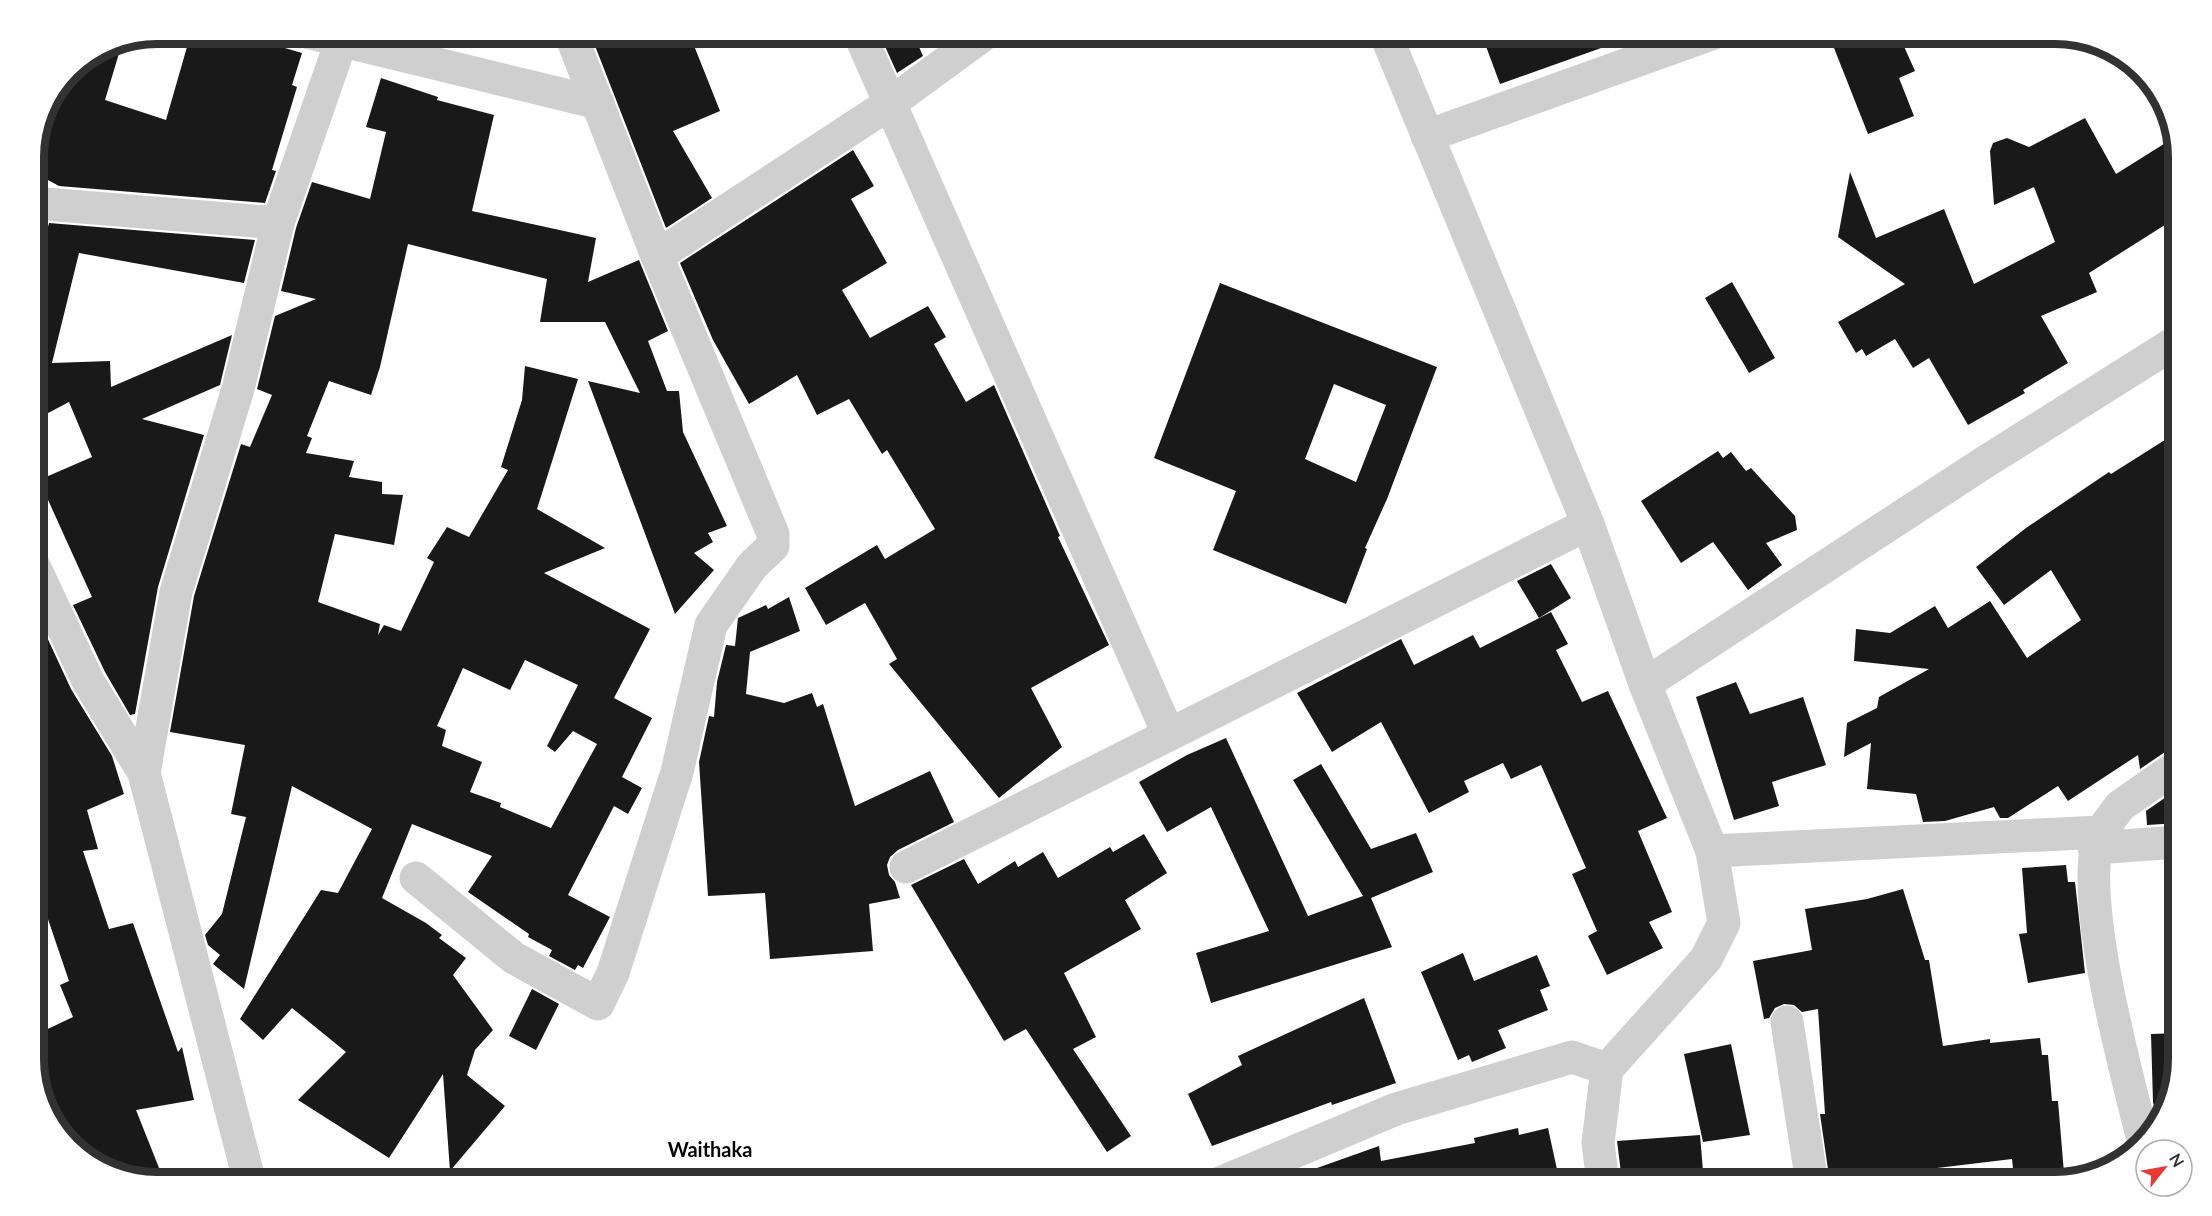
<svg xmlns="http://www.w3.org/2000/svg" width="2212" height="1216" font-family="Lato,sans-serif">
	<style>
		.building { fill: #191919; fill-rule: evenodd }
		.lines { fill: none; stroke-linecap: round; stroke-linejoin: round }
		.minor { stroke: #cfcfcf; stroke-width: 33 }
		.labels { text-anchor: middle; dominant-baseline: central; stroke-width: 6; stroke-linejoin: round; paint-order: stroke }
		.quarter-label { font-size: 20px; font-weight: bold; fill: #000; stroke: #fff }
		.rim { fill: none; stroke: #323232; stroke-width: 8 }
	</style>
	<rect width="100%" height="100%" fill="#fff"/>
	<g class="building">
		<polygon points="191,33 234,33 302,53 292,85 297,87 272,170 276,171 265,203 59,186 33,172 33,149 43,109 69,69 110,42 123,40 105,100 166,120"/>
		<polygon points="590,33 689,33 720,111 673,131 712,198 666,228"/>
		<polygon points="879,33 913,33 923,56 897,73"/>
		<polygon points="1481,33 1631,33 1632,37 1500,84"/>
		<polygon points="1871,33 1898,33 1915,71 1899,78 1914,116 1868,134 1834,48"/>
		<path d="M 381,78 L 438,97 L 437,100 L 494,115 L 472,211 L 596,238 L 588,282 L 639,260 L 668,331 L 648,341 L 667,391 L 679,391 L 683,432 L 727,526 L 708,533 L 713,542 L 694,553 L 714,570 L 675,614 L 588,381 L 640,393 L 605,322 L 540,322 L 547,279 L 408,244 L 380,367 L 371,395 L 329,381 L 307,436 L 312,438 L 306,453 L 354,461 L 349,477 L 382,482 L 382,494 L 403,495 L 394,545 L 335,534 L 318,602 L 380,624 L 378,635 L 384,625 L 401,631 L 434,562 L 427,558 L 447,527 L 469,537 L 508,470 L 501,467 L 522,400 L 525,366 L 578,379 L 537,509 L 605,548 L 544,573 L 650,629 L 614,698 L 652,718 L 622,777 L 642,788 L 628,814 L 614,806 L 568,895 L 610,917 L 583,968 L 578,965 L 575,970 L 549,956 L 552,950 L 528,937 L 529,934 L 468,892 L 492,856 L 412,824 L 382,898 L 426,923 L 442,935 L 439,938 L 466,958 L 453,975 L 493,1030 L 475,1050 L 467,1075 L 505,1106 L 450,1171 L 443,1074 L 389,1158 L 298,1100 L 346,1052 L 292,1008 L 263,1040 L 240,1019 L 321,890 L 338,893 L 372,829 L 292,786 L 244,989 L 213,964 L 220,955 L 208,945 L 205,935 L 222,914 L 246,817 L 231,814 L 245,745 L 170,732 L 194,596 L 241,444 L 250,447 L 272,395 L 257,389 L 275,316 L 316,299 L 281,291 L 296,228 L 312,182 L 370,199 L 386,132 L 366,127 ZM 525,660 L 578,685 L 547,746 L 555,752 L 573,731 L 597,744 L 551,828 L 500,807 L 501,803 L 470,792 L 482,762 L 442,746 L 446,730 L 437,726 L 463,668 L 510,690 Z"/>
		<polygon points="2085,118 2116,174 2175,137 2179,149 2179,216 2089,273 2097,292 2041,316 2068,363 2023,390 2025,393 1968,425 1929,358 1913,368 1895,339 1866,356 1862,349 1856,353 1838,322 1905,284 1838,237 1850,172 1876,238 1944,209 1974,284 2055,242 2034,187 1994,205 1990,151 1993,143 2007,138 2029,147"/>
		<polygon points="853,150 874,186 851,199 887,263 842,290 870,338 928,306 946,337 934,344 966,402 994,385 1060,536 1058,537 1109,645 1031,688 1062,747 999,798 889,664 897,659 865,603 826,625 805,588 877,545 885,559 935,529 887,450 882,454 849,399 817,415 797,375 749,404 713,340 680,263"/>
		<polygon points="49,223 255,240 244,283 79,253 52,363 110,361 111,387 232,335 220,385 142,419 204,435 158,587 135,714 130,715 105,672 73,605 92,597 39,480 92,457 69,402 33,421 33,283"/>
		<polygon points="1732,282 1775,358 1749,373 1705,298"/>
		<path d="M 1220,283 L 1437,367 L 1387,499 L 1365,548 L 1367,549 L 1346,604 L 1213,550 L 1236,491 L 1154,458 ZM 1334,384 L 1386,405 L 1356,482 L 1305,459 Z"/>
		<polygon points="2179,431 2179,746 2168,750 2140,769 2138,755 2068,801 2058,786 2008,818 2000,818 1994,807 1945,821 1923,822 1916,794 1867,789 1871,743 1844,757 1847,723 1877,708 1879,697 1929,669 1854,661 1856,629 1890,633 1935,606 1948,628 1990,601 2027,658 2081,620 2051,570 2004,605 1976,567 2026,528 2109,472 2111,474"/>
		<polygon points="1718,451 1723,458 1731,452 1746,471 1751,468 1795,516 1797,530 1766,543 1782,565 1748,590 1713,542 1681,563 1641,501"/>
		<polygon points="1551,564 1571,598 1539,618 1517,581"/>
		<polygon points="789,597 800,631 750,652 746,694 784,703 812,693 817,707 823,704 855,806 930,771 954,822 898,850 890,857 887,865 889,875 895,882 900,898 869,904 873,951 770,959 765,893 708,896 699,762 709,716 714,717 717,682 726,645 735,646 738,618 766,605 768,609"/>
		<polygon points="1551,612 1568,644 1556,650 1582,702 1608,691 1667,818 1638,831 1672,912 1649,922 1663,948 1607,975 1588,936 1597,931 1572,874 1586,868 1541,765 1511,779 1503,763 1464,781 1469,792 1429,813 1381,722 1332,752 1297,693 1401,639 1414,665 1473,635 1480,648"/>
		<polygon points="39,620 71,689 112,756 124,794 87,810 98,849 83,851 109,929 133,923 178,1052 182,1047 194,1100 136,1110 165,1183 95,1167 50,1122 33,1067 33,1036 73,1017 60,985 69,981 33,875 33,622"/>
		<polygon points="1736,682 1750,714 1803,697 1826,765 1772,782 1779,806 1734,820 1696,697"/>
		<polygon points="1226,738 1308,916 1363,896 1293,780 1321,764 1371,849 1416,833 1433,872 1371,898 1392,947 1211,1003 1196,953 1269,931 1211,807 1167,832 1139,782 1187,755"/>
		<polygon points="2179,788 2179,823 2147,825 2146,811"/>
		<polygon points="1144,834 1167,873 1125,900 1141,929 1064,973 1096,1037 1073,1049 1131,1136 1107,1152 1026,1029 1004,1041 911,885 964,859 978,884 1015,861 1018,867 1043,852 1058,878 1110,847 1113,852"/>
		<polygon points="2066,865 2068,882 2075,882 2085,973 2028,983 2019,934 2027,933 2022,868"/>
		<polygon points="1903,889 1925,960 1929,960 1943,1046 1990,1039 1990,1043 2040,1038 2042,1055 2048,1055 2052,1101 2058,1101 2064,1173 2014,1178 2012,1159 1887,1174 1888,1183 1830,1183 1820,1114 1825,1114 1818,1009 1802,1012 1794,1005 1784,1004 1775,1008 1769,1018 1764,1019 1753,961 1812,950 1805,909 1867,899"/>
		<polygon points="1463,953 1474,981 1537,955 1550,986 1540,990 1548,1010 1498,1030 1506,1048 1472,1062 1469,1055 1458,1060 1421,972"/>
		<polygon points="532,989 559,1004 536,1050 509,1036"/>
		<polygon points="1364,998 1396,1083 1332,1105 1331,1102 1212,1146 1188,1094 1242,1065 1238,1056"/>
		<polygon points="2179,1033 2179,1060 2163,1121 2158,1121 2153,1102 2151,1034"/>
		<polygon points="1731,1044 1750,1135 1703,1142 1684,1054"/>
		<polygon points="1518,1128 1519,1135 1548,1128 1558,1174 1518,1183 1287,1183 1286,1179 1379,1146 1381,1161 1475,1143 1474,1138"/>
		<polygon points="1700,1135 1704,1183 1627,1183 1626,1173 1621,1173 1617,1141"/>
	</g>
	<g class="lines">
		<g class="minor">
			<polyline points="310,33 598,103"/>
			<polyline points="859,33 1168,733"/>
			<polyline points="1385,33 1588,524 1645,684 1712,851 1724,923 1706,959 1607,1069 1598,1143 1603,1183"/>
			<polyline points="1427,136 1714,33"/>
			<polyline points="33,203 278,223"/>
			<polyline points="657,256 889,104 986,33"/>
			<polyline points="33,564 88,681 144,773 250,1183"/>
			<polyline points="1645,684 1985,462 2179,340"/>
			<polyline points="144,773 176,592 238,389 278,223 344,33"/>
			<path d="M 2101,832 C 2075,890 2127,1074 2143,1140"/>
			<polyline points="2094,848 2179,842"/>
			<polyline points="1712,851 2101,832 2120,806 2179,765"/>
			<polyline points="906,867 1588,524"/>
			<polyline points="416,878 514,958 598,1004 613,973 677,772 711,625 752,566 773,546 773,534 657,256 570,33"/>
			<polyline points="1787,1022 1812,1183"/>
			<polyline points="1220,1183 1396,1109 1572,1057 1607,1069"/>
		</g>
	</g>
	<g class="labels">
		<g class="quarter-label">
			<text x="710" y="1149">Waithaka</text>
		</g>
	</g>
	<path d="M0 0H2212V1216H0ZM157 44H2055A113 113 0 0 1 2168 157V1059A113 113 0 0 1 2055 1172H157A113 113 0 0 1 44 1059V157A113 113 0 0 1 157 44Z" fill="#fff" fill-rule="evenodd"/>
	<path class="rim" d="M157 44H2055A113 113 0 0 1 2168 157V1059A113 113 0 0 1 2055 1172H157A113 113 0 0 1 44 1059V157A113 113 0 0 1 157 44Z"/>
	<g transform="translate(2164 1168) rotate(59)"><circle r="28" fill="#ffffff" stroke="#adadad" stroke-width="1.5"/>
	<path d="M0-4.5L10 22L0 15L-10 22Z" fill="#e83a35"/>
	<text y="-9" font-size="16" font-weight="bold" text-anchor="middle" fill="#323232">N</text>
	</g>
</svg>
